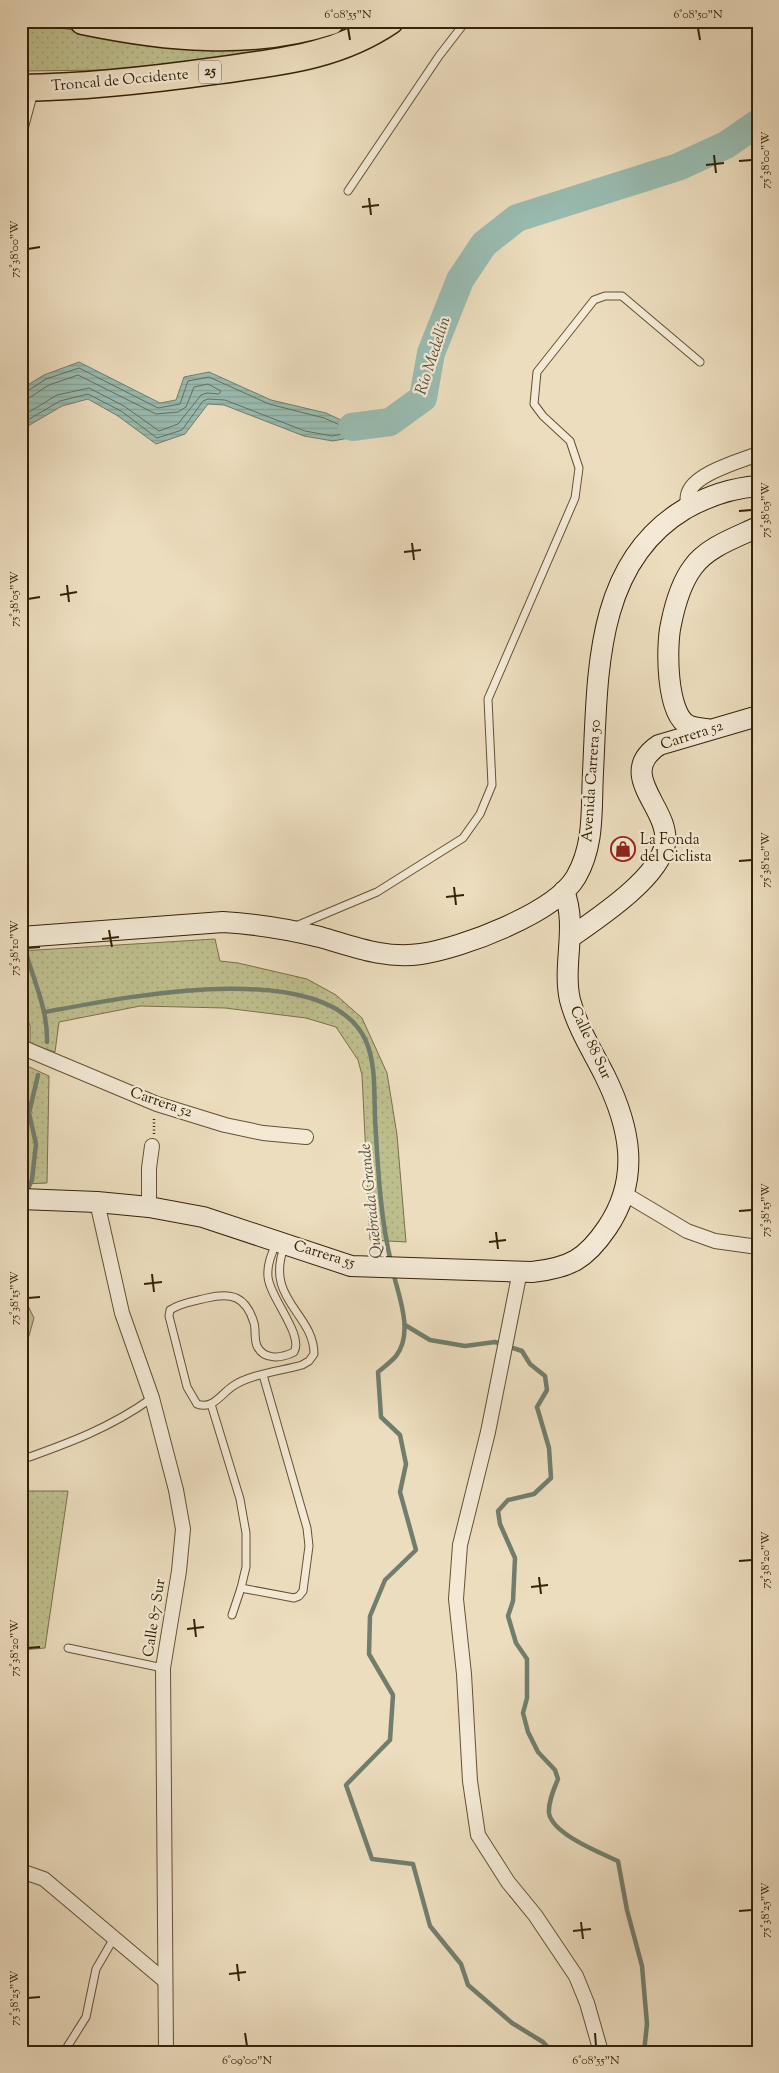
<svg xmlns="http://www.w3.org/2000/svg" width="779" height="2073" font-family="'Sorts Mill Goudy',serif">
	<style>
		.grass { fill: url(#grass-dots); stroke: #7a704a }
		.water { fill: url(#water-rules); stroke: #717e6d }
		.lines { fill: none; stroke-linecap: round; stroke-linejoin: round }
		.shore { stroke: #676f5c; stroke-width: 1 }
		.stream { stroke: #717e6d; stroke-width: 4.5 }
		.river { stroke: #99bcb1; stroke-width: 28 }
		.lane-casing { stroke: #635134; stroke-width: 9 }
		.street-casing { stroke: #635134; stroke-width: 16 }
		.secondary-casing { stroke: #352206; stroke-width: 22 }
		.highway-casing { stroke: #352206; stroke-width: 29 }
		.path { stroke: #352206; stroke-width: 2.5; stroke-dasharray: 1 2.5; stroke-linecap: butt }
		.lane { stroke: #f3e9d5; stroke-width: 7 }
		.street { stroke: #f3e9d5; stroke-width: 14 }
		.secondary { stroke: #f3e9d5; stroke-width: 20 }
		.highway { stroke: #ecddbe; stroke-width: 26 }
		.ticks { fill: none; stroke: #352206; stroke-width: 2 }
		.labels { text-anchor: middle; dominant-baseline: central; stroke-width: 4.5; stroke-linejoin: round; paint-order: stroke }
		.shield { fill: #f3e9d5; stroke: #6e5e44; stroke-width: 1 }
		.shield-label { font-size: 14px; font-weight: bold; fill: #352206 }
		.street-label { font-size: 15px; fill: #352206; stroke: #f3e9d5 }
		.poi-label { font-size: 15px; fill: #352206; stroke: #f3e9d5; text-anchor: start }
		.water-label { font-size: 16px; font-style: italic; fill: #535039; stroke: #f3e9d5 }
		.neatline { fill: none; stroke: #352206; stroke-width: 2 }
		.ticks-label { font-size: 12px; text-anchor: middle; fill: #352206 }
	</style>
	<defs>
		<pattern id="grass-dots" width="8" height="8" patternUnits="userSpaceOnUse" patternTransform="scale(1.25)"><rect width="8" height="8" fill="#bebf8e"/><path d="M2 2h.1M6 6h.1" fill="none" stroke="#a4a479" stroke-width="1.8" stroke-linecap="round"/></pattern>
		<pattern id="water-rules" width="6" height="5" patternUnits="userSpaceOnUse" patternTransform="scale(1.25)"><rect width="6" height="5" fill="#99bcb1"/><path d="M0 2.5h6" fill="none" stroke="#84a197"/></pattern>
	</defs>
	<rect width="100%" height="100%" fill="#ecddbe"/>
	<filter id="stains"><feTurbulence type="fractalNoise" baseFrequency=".004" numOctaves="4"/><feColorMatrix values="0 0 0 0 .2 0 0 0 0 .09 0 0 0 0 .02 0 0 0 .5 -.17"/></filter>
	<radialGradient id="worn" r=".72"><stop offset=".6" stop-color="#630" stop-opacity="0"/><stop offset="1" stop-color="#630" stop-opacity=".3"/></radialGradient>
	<g class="grass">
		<polygon points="21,22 191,48 278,47 279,54 104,70 21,71"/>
		<polygon points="215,939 220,961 238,963 307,979 336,995 362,1018 387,1073 397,1135 406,1242 370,1240 362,1075 358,1060 336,1027 306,1018 225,1008 140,1006 59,1022 55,1052 30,1044 30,1026 21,998 21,951"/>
		<polygon points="25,1065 49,1076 47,1183 21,1184 21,1072"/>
		<polygon points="21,1292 34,1318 21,1364"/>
		<polygon points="21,1491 68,1491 45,1648 21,1650"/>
	</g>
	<polygon class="water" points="79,362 160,403 176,400 184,377 209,372 271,400 326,413 341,420 389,410 391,430 333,441 304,436 224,405 208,404 185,434 156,444 118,416 88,399 62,406 21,430 21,389 44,375"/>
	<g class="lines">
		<g class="shore">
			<polyline points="21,393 26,392 46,379 79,368 158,408 180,404 188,381 209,377 269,404 324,418 340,425 382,417 385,418 385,424 383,426 332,436 305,431 225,400 208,399 203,401 182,430 157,438 121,411 88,394 60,401 21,424"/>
			<polyline points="21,399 29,398 49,385 78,375 156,414 178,412 186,407 194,387 208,384 221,391 219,394 207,393 201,395 178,424 159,431 124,406 89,388 57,395 21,417"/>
		</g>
		<g class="stream">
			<path d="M 23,942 C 31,975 48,1007 47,1042"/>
			<path d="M 45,1012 C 117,999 327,954 366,1041 C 376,1064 374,1094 375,1119 C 378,1167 380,1216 391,1262"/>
			<polyline points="26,1193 32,1180 36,1144 29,1113 38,1075"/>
			<path d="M 393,1272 C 399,1297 414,1333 396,1356 C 391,1362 384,1367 378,1372 L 381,1417 L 400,1435 L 406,1464 L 400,1492 L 416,1550 L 385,1580 L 370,1616 L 369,1654 L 393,1695 L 390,1740 L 346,1785 L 372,1859 L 413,1864 L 430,1926 L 461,1964 L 468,1985 L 512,2023 L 543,2042 L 552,2052"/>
			<polyline points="21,1310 24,1326 21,1334"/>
			<path d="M 405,1325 L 430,1340 L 465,1346 L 495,1342 L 522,1351 L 530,1364 L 545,1376 L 547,1390 L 537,1407 L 549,1448 L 551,1478 L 534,1494 L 508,1500 L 498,1511 L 500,1524 L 515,1558 L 513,1601 L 508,1616 L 516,1643 L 527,1659 L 527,1698 L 523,1713 L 528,1732 L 538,1752 L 555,1770 L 558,1779 C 554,1789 548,1802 549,1813 C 552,1834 601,1853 618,1861 L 627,1910 L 642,1966 L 647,2024 L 644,2052"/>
		</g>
		<polyline class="river" points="352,427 390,422 423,398 431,353 460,280 484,244 517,218 678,167 726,145 758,123"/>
		<defs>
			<g id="lane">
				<polyline points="21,140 34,92"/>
				<polyline points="348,191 439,56 466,21"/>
				<polyline points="296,926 377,892 463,838 480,814 492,785 488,699 575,498 579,468 570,441 543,416 534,404 537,372 594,300 605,296 622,296 700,362"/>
				<path d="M 276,1244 C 271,1255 267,1265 268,1277 C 270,1298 304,1335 294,1352 C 282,1358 264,1361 257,1346 C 254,1339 256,1330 254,1323 C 246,1296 231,1292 207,1298 C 195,1301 180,1303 170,1310 L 169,1316 L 187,1387 L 197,1404 C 213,1410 221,1394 233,1386 C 251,1374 281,1371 302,1365 L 309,1361 L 314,1354 C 314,1313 263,1299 285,1245"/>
				<polyline points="211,1404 240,1499 246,1533 246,1567 241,1588 232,1615"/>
				<path d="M 21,1460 C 69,1443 110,1428 152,1398"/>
				<polyline points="241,1588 294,1598 299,1596 303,1591 309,1546 307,1528 263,1375"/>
				<polyline points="68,1648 163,1668"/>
				<polyline points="64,2052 86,2017 96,1969 114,1938"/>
			</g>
			<g id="street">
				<path d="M 689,507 C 688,504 687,499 688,495 C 692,474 740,461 758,454"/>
				<polyline points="21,1047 157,1104 225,1125 263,1133 306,1137"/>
				<polyline points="625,1194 687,1231 715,1241 758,1247"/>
				<polyline points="97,1202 122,1313 152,1398 176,1490 183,1529 179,1571 163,1668 166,2052"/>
				<polyline points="149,1207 149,1168 152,1146"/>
				<polyline points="520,1271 488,1432 460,1545 456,1599 464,1674 470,1781 478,1835 508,1882 535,1915 576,1976 587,2003 601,2052"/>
				<polyline points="21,1871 44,1879 165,1981"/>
			</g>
			<g id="secondary">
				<path d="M 707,729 C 701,728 693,728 688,725 C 666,714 666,645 671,624 C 675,604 681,583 693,567 C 707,547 737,537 758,527"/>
				<path d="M 21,937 L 223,922 C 256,924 288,929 320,937 C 355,947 384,959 421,954 C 462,948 555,913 576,877 C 595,844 591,809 593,772 C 598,678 593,564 685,509 C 708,496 731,488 758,486"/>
				<path d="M 571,937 C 598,918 659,878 665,844 C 671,808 614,775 659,745 L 758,716"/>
				<path d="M 21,1199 L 97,1202 L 149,1207 L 203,1217 L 351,1266 L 532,1272 C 570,1268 586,1259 607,1228 C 641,1178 630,1127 605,1076 C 593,1052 577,1027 570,1000 C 562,964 578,927 564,891"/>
			</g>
			<g id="highway">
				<path d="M 83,21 C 165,38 250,47 331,21"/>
				<path d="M 21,88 C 86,87 150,80 214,71 C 277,62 335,58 390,21"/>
			</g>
		</defs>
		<use href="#lane" class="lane-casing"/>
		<use href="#street" class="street-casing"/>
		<use href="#secondary" class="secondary-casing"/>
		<use href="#highway" class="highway-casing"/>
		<polyline class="path" points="154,1134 154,1117"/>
		<use href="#lane" class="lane"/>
		<use href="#street" class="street"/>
		<use href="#secondary" class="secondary"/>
		<use href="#highway" class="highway"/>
	</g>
	<path class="ticks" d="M 348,28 L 350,40M 698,28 L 700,40M 714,155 L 716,173M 739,161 L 752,160M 706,165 L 724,163M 369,198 L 371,215M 362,207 L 379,205M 28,249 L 40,247M 739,511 L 752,510M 412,543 L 414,560M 404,552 L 421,550M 67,585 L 69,602M 60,595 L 77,592M 28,599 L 40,597M 739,861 L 752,860M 454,887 L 456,905M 446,897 L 464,895M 109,930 L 112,947M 102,939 L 119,937M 28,948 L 40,947M 739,1211 L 752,1210M 496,1232 L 498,1249M 489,1242 L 506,1240M 152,1274 L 154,1292M 144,1284 L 162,1282M 28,1298 L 40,1297M 739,1561 L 752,1560M 539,1577 L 541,1594M 531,1587 L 548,1585M 194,1619 L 196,1637M 187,1629 L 204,1627M 28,1648 L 40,1647M 739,1911 L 752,1910M 581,1922 L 583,1939M 573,1931 L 591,1929M 237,1964 L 239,1981M 229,1974 L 246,1972M 28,1998 L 40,1997M 245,2033 L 247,2046M 595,2033 L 596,2046"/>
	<defs>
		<symbol id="shop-ring" viewBox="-11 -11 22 22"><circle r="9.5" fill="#f3e9d5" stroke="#8f2418" stroke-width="1.5"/><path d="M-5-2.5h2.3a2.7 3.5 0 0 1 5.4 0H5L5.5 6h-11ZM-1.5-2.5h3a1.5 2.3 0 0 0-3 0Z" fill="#8f2418"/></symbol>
	</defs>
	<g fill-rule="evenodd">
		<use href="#shop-ring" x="609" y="835" width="28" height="28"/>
	</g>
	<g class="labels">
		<rect class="shield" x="199" y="60.5" width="22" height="23" rx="4"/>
		<g class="shield-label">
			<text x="210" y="72">25</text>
		</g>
		<g class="street-label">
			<text transform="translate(120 81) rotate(-5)">Troncal de Occidente</text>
			<text transform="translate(692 736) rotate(-18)">Carrera 52</text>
			<text transform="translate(592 781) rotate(-86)">Avenida Carrera 50</text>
			<text transform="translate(590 1043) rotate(65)">Calle 88 Sur</text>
			<text transform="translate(161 1103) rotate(19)">Carrera 52</text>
			<text transform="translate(324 1255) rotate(17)">Carrera 55</text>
			<text transform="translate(155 1618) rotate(-81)">Calle 87 Sur</text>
		</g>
		<g class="poi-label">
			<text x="640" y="840">La Fonda<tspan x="640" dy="17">del Ciclista</tspan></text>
		</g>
		<g class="water-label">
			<text transform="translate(434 356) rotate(-72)">Río Medellín</text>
			<text transform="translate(372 1201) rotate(-96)">Quebrada Grande</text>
		</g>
	</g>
	<rect width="779" height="2073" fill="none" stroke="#ecddbe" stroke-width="55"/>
	<rect x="28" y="28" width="724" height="2018" class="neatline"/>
	<g class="ticks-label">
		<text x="348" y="18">6°08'55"N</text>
		<text x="698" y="18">6°08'50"N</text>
		<text transform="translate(765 160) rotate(-90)" y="4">75°38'00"W</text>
		<text transform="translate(14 249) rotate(-90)" y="4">75°38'00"W</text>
		<text transform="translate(765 510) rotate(-90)" y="4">75°38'05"W</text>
		<text transform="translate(14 599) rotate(-90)" y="4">75°38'05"W</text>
		<text transform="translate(765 860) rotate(-90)" y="4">75°38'10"W</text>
		<text transform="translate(14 948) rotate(-90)" y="4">75°38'10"W</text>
		<text transform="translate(765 1210) rotate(-90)" y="4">75°38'15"W</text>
		<text transform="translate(14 1298) rotate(-90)" y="4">75°38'15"W</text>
		<text transform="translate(765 1560) rotate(-90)" y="4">75°38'20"W</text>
		<text transform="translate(14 1648) rotate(-90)" y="4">75°38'20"W</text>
		<text transform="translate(765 1910) rotate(-90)" y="4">75°38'25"W</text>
		<text transform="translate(14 1998) rotate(-90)" y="4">75°38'25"W</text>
		<text x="247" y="2064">6°09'00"N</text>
		<text x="596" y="2064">6°08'55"N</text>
	</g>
	<rect width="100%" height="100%" filter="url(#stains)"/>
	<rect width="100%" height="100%" fill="url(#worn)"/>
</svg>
